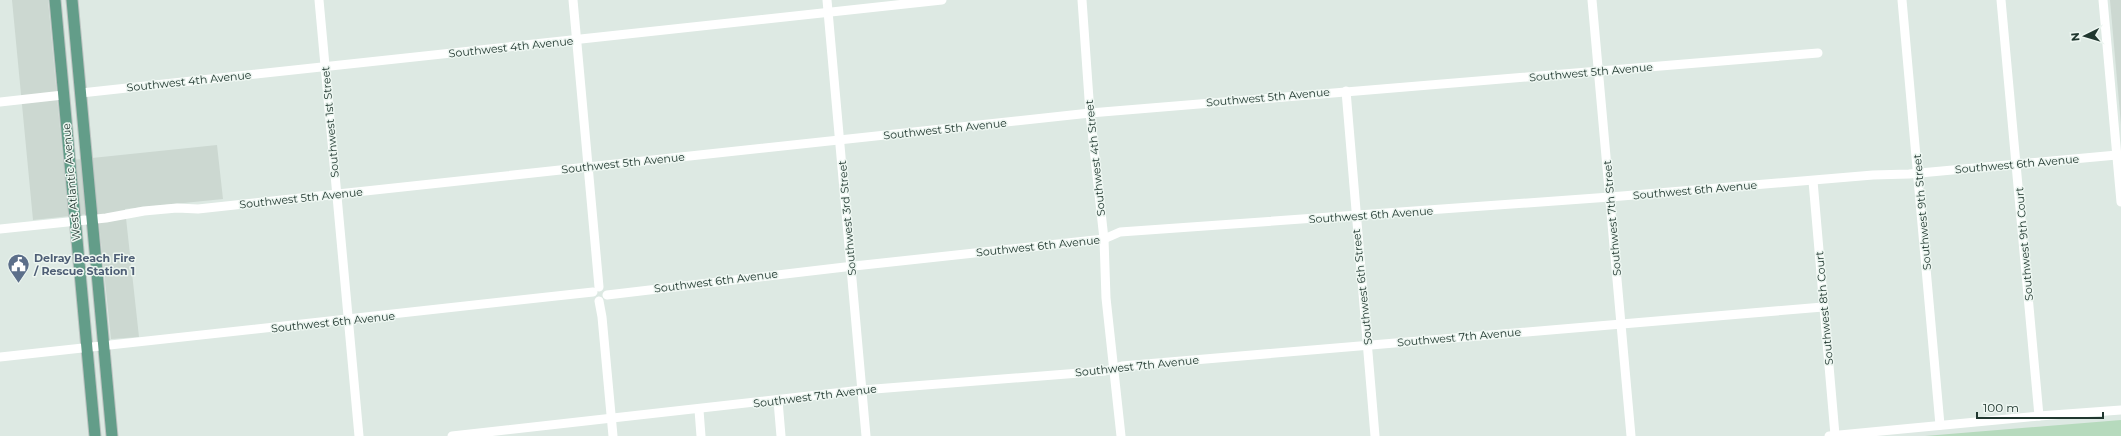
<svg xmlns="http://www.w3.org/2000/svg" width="2121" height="436" font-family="Montserrat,sans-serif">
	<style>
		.built { fill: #ccd8d1 }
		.green { fill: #b6dabd }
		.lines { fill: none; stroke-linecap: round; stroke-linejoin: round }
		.major-casing { stroke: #bcc3c1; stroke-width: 13 }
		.minor { stroke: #fff; stroke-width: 9 }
		.major { stroke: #639d89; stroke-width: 11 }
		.labels { text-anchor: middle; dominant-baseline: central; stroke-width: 3; stroke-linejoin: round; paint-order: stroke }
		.street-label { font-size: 11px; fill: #20372f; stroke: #edf6f1 }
		.service-label { font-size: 11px; font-weight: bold; fill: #4e5e75; stroke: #edf6f1; text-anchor: start }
	</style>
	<rect width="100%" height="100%" fill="#dde9e3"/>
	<g class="built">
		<polygon points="12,0 48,0 63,161 217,145 223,199 125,209 139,337 111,339 98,213 33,220"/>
		<polygon points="2110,0 2121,0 2121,125"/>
	</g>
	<polygon class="green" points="2121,420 2121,436 1925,436"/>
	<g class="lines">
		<defs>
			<g id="major">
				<polyline points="55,0 95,436"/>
				<polyline points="72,0 112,436"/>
			</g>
		</defs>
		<use href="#major" class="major-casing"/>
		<g class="minor">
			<polyline points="319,0 359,436"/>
			<polyline points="573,0 599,287"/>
			<polyline points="827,0 866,436"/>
			<polyline points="1082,0 1090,113 1104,239 1106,298 1121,436"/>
			<polyline points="1592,0 1631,436"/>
			<polyline points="1902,0 1940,425"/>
			<polyline points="2001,0 2039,416"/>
			<polyline points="2103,0 2121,202"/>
			<polyline points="1346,91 1375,436"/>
			<polyline points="81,93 942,0"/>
			<polyline points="0,102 63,95"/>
			<polyline points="1813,181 1835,435"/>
			<polyline points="0,229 106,218 144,211 177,208 198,209 263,202 1090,113 1818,53"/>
			<polyline points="607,295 845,267 1104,239 1120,232 1610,197 1873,175 1909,174 2117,155"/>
			<polyline points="599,301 602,317 613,436"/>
			<polyline points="0,357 593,292"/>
			<polyline points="778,401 781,436"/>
			<polyline points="699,410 701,436"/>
			<polyline points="452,436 862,390 1105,371 1122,366 1823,307"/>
			<polyline points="1829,436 2039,416 2121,410"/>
		</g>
		<use href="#major" class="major"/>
	</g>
	<defs>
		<symbol id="civic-pin" viewBox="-11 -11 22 30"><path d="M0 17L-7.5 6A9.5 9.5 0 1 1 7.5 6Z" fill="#5c6f8a" stroke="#edf6f1"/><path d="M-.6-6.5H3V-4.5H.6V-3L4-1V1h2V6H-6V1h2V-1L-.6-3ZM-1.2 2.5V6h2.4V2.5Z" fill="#fff"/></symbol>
	</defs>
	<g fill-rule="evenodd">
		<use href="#civic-pin" x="6" y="252" width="25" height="34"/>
	</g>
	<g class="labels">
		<g class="street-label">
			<text transform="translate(511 47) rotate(-6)">Southwest 4th Avenue</text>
			<text transform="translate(1591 72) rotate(-5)">Southwest 5th Avenue</text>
			<text transform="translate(189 81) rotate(-6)">Southwest 4th Avenue</text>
			<text transform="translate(1268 97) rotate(-5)">Southwest 5th Avenue</text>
			<text transform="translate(330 122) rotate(-95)">Southwest 1st Street</text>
			<text transform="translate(945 129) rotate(-6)">Southwest 5th Avenue</text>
			<text transform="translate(1095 158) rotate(-96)">Southwest 4th Street</text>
			<text transform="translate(623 163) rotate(-6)">Southwest 5th Avenue</text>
			<text transform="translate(2017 164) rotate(-5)">Southwest 6th Avenue</text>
			<text transform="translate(71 182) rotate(-95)">West Atlantic Avenue</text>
			<text transform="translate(1695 190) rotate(-5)">Southwest 6th Avenue</text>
			<text transform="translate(301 198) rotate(-6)">Southwest 5th Avenue</text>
			<text transform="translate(1922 212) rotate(-95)">Southwest 9th Street</text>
			<text transform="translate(1371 215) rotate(-4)">Southwest 6th Avenue</text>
			<text transform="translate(847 218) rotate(-95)">Southwest 3rd Street</text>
			<text transform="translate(1612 218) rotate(-95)">Southwest 7th Street</text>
			<text transform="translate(2024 244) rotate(-95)">Southwest 9th Court</text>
			<text transform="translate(1038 246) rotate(-6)">Southwest 6th Avenue</text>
			<text transform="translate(716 281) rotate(-7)">Southwest 6th Avenue</text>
			<text transform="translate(1362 287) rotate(-96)">Southwest 6th Street</text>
			<text transform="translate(1824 308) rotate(-95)">Southwest 8th Court</text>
			<text transform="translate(333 322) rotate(-6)">Southwest 6th Avenue</text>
			<text transform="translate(1459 337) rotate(-5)">Southwest 7th Avenue</text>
			<text transform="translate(1137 366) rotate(-6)">Southwest 7th Avenue</text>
			<text transform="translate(815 396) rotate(-7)">Southwest 7th Avenue</text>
		</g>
		<g class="service-label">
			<text x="34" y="258">Delray Beach Fire<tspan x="34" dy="13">/ Rescue Station 1</tspan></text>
		</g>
	</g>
	<g transform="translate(2085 36) rotate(265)" stroke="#edf6f1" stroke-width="3" paint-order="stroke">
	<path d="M0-3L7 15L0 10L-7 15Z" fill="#20372f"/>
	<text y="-6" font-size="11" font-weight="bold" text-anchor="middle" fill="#20372f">N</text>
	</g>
	<path d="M1977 412v6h126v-6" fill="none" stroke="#20372f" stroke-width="2"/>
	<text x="1983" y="412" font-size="12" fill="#20372f" stroke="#edf6f1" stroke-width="3" paint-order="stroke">100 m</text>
</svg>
